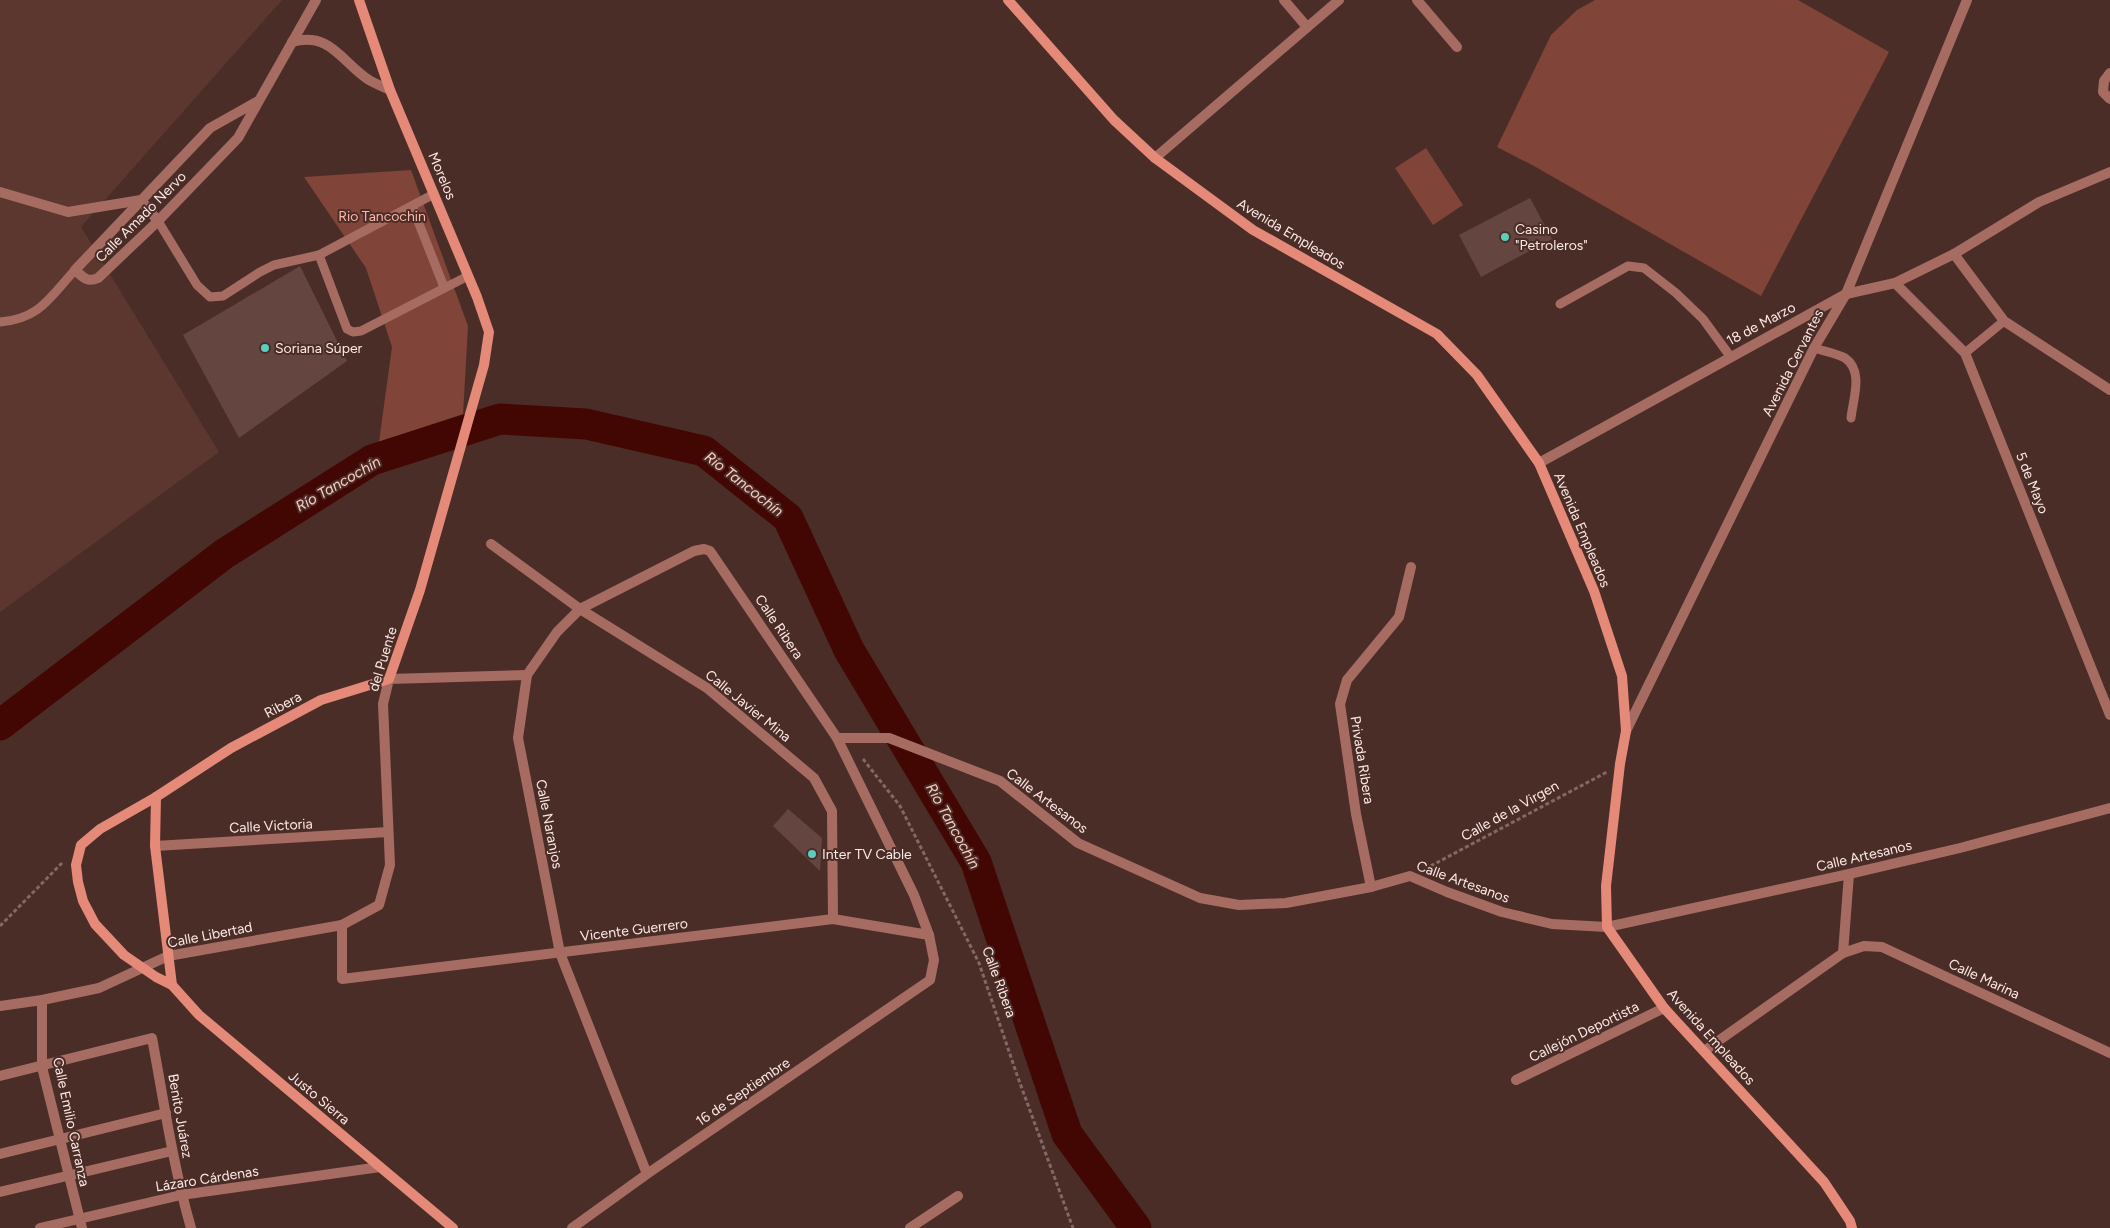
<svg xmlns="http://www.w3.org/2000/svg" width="2110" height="1228" font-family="Figtree,sans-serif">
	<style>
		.built { fill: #5b3730 }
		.green { fill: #804439 }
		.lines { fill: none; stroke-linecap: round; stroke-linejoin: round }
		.river { stroke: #420702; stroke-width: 31 }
		.building { fill: #65453f }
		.path { stroke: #836863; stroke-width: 3; stroke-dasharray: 4 2.5; stroke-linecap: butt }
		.lane { stroke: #a76c61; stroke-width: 9 }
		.street { stroke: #a76c61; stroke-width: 10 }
		.secondary { stroke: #e58978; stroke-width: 10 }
		.poi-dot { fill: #5bcebb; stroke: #4b2d27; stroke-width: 2 }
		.labels { text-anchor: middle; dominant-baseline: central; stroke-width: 4; stroke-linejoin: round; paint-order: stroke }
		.street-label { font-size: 14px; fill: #fde9e5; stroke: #4b2d27 }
		.park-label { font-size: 14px; fill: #feb8aa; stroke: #4b2d27 }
		.poi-label { font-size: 14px; fill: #fde9e5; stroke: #4b2d27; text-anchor: start }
		.water-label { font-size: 15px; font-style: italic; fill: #fdccc3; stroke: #4b2d27 }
	</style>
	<rect width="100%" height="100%" fill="#4b2d27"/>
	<polygon class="built" points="0,0 282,0 81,227 219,452 0,612"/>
	<g class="green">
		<polygon points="1595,0 1798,0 1889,52 1761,296 1534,166 1497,147 1551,35 1577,10"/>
		<polygon points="1426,148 1463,205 1433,225 1395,168"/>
		<polygon points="411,170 468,326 463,414 379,442 392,347 366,268 304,177"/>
	</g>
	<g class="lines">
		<polyline class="river" points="0,725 224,554 372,460 500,419 586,424 704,451 788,518 849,650 976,862 1067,1134 1136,1228"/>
	</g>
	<g class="building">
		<polygon points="1530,198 1552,239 1481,277 1459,235"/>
		<polygon points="300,266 347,361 239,438 183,335"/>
		<polygon points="788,809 822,838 820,871 773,826"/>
	</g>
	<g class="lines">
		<g class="path">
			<polyline points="863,759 900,806 979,963 1017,1075 1073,1228"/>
			<polyline points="1425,869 1607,772"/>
			<polyline points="0,926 62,863"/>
		</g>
		<g class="lane">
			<polyline points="412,206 444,287"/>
			<polyline points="158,221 197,285 210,297 223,296 260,272 274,265 319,255 434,194"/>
			<polyline points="319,255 347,329 353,332 361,331 468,276"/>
			<polyline points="1560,304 1628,266 1644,268 1676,293 1703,319 1730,356"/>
			<path d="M 0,322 C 40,319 50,297 75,270"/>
			<path d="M 1814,348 C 1823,351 1836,353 1845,358 C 1864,371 1853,399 1851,418"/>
			<polyline points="1965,353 2004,321"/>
		</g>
		<g class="street">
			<polyline points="1284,0 1307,27"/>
			<polyline points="1417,0 1457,47"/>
			<path d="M 292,42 C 331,31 342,63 369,80 C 376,84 383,87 390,90"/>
			<polyline points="2110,73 2104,81 2103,92 2110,99"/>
			<path d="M 258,101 L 210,128 L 75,270 C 83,277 87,283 98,278 L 158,221 L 238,138 L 316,0"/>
			<polyline points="1155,158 1339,0"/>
			<polyline points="0,192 68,212 141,200 158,221"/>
			<polyline points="1954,254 2004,321 2110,390"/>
			<polyline points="1895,283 1965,353 2110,715"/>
			<polyline points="1539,463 1846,294 1895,283 1954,254 2039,202 2110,172"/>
			<polyline points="491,544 580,609 707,688 814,778 832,811 833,919"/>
			<polyline points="527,675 389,679 383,704 390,865 379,905 342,925 342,979 833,919 929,935"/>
			<polyline points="1626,731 1814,348 1846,294 1967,0"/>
			<polyline points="837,738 889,738 1000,781 1078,843 1200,898 1239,905 1286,903 1371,887 1410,876 1447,892 1502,912 1552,924 1607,927 1849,874 1960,848 2110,808"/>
			<polyline points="155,846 388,832"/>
			<polyline points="1371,887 1356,814 1340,704 1347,680 1399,617 1411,567"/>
			<polyline points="1843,953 1849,874"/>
			<polyline points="42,1000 42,1067 82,1228"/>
			<polyline points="0,1006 42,1000 99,988 168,956 342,925"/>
			<polyline points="1704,1051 1843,953 1864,946 1882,947 2110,1053"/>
			<path d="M 0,1076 L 152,1038 C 164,1102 173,1166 191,1228"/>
			<polyline points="1516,1080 1664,1008"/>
			<polyline points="0,1154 166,1113"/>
			<polyline points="0,1192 172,1151"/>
			<polyline points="40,1228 181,1195 380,1167"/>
			<polyline points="572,1228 647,1174 930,980 934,960 929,935 914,895 837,738 710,551 704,549 694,551 580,609 557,632 527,675 518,738 560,953 647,1174"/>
			<polyline points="910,1228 958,1196"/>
		</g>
		<g class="secondary">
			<polyline points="359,0 390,90 477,297 489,332 484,365 420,590 389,679 321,700 231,748 156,797 100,829 81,845 76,865 78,882 83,901 95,924 124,955 156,977 172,985 199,1015 453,1228"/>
			<polyline points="1008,0 1114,120 1155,158 1253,230 1437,334 1477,375 1539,463 1594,591 1622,676 1626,731 1620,764 1606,886 1607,927 1664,1008 1824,1182 1850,1221 1852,1228"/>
			<polyline points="156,797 155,846 172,985"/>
		</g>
	</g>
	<g class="poi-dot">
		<circle cx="1505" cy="237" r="5"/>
		<circle cx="265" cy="348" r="5"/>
		<circle cx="812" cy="854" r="5"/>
	</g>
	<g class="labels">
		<g class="street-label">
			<text transform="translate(442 176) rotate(67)">Morelos</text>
			<text transform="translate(141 217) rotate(-45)">Calle Amado Nervo</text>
			<text transform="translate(1291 234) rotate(31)">Avenida Empleados</text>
			<text transform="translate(1761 324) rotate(-28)">18 de Marzo</text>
			<text transform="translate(1793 363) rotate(-63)">Avenida Cervantes</text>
			<text transform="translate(2032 483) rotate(68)">5 de Mayo</text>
			<text transform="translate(1582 530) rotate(67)">Avenida Empleados</text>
			<text transform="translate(779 627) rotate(56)">Calle Ribera</text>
			<text transform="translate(383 659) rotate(-73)">del Puente</text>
			<text transform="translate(283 705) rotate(-28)">Ribera</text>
			<text transform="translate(748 706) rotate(39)">Calle Javier Mina</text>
			<text transform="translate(1362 760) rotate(81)">Privada Ribera</text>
			<text transform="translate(1047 801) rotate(37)">Calle Artesanos</text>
			<text transform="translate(1510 811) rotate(-29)">Calle de la Virgen</text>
			<text transform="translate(549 824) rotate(79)">Calle Naranjos</text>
			<text transform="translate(271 826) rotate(-3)">Calle Victoria</text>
			<text transform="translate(1864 856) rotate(-13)">Calle Artesanos</text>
			<text transform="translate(1463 882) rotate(20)">Calle Artesanos</text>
			<text transform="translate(634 930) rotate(-7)">Vicente Guerrero</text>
			<text transform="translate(210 935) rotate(-11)">Calle Libertad</text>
			<text transform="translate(1984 979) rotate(25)">Calle Marina</text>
			<text transform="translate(999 982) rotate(70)">Calle Ribera</text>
			<text transform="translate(1584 1032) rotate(-26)">Callejón Deportista</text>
			<text transform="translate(1711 1037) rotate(48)">Avenida Empleados</text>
			<text transform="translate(743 1092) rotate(-34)">16 de Septiembre</text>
			<text transform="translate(319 1098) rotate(40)">Justo Sierra</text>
			<text transform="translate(180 1116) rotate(80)">Benito Juárez</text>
			<text transform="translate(71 1122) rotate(78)">Calle Emilio Carranza</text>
			<text transform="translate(207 1179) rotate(-9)">Lázaro Cárdenas</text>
		</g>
		<g class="park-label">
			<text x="382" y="216">Rio Tancochin</text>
		</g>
		<g class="poi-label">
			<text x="1515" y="229">Casino<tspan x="1515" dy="16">"Petroleros"</tspan></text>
			<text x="275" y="348">Soriana Súper</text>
			<text x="822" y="854">Inter TV Cable</text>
		</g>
		<g class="water-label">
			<text transform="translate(338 484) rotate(-30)">Río Tancochín</text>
			<text transform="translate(744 484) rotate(38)">Río Tancochín</text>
			<text transform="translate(953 826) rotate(61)">Río Tancochín</text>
		</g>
	</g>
</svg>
